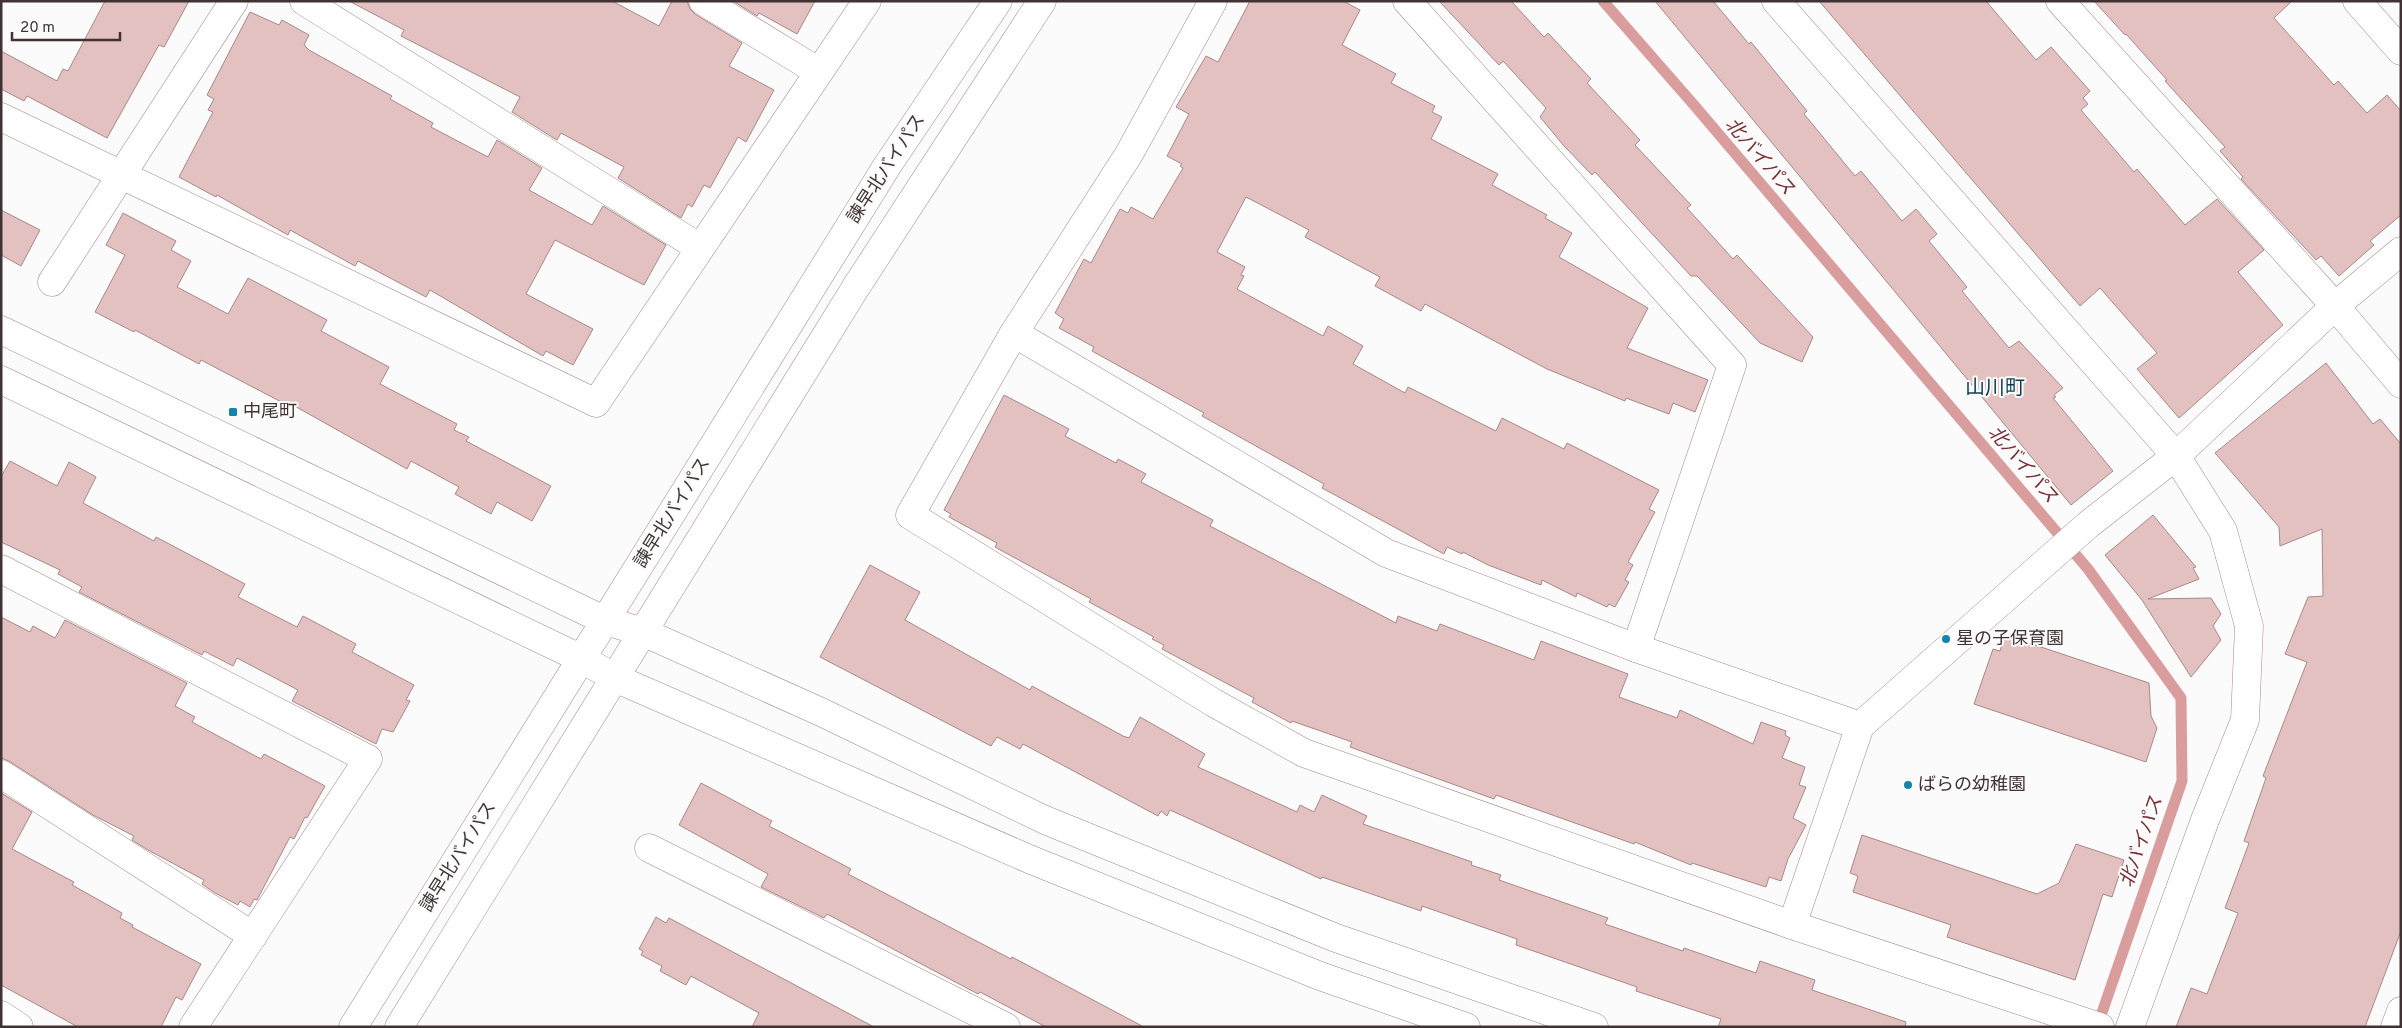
<svg xmlns="http://www.w3.org/2000/svg" width="2402" height="1028" font-family="Overpass,'Noto Sans JP',sans-serif">
	<style>
		.lines { fill: none; stroke-linecap: round; stroke-linejoin: round }
		.stream { stroke: #da9d9d; stroke-width: 11 }
		.building { fill: #e3c1c0; stroke: #a98888 }
		.street-casing { stroke: #a78787; stroke-width: 29 }
		.secondary-casing { stroke: #a78787; stroke-width: 29 }
		.highway-casing { stroke: #a78787; stroke-width: 29 }
		.street { stroke: #fff; stroke-width: 28 }
		.secondary { stroke: #fff; stroke-width: 28 }
		.highway { stroke: #fff; stroke-width: 28 }
		.poi-dot { fill: #1484ab; stroke: #fbfbfb; stroke-width: 2 }
		.labels { text-anchor: middle; dominant-baseline: central; stroke-width: 4; stroke-linejoin: round; paint-order: stroke }
		.street-label { font-size: 18px; fill: #413333; stroke: #fbfbfb }
		.poi-label { font-size: 18px; fill: #413333; stroke: #fbfbfb; text-anchor: start }
		.water-label { font-size: 19px; font-style: italic; fill: #792f34; stroke: #fbfbfb }
		.quarter-label { font-size: 20px; fill: #0b3d50; stroke: #fbfbfb }
	</style>
	<rect width="100%" height="100%" fill="#fbfbfb"/>
	<g class="lines">
		<polyline class="stream" points="1603,1 1694,105 2088,569 2181,698 2182,781 2097,1027"/>
	</g>
	<g class="building">
		<polygon points="105,1 189,1 164,47 159,45 107,138 27,96 24,101 1,89 1,51 57,81 63,69 68,71"/>
		<polygon points="349,1 612,1 659,26 672,1 687,1 690,9 695,14 742,43 729,66 774,90 746,142 738,137 710,188 704,185 692,207 688,204 681,218 618,178 624,167 561,133 557,140 512,112 520,97 401,36 404,30"/>
		<polygon points="733,1 815,1 797,34 759,13 757,16"/>
		<polygon points="1250,1 1343,1 1360,10 1342,45 1396,74 1391,83 1435,106 1432,112 1442,117 1431,139 1498,174 1492,185 1547,215 1545,218 1572,233 1559,257 1648,308 1627,348 1708,380 1695,412 1673,403 1669,414 1626,398 1625,401 1547,369 1425,304 1421,311 1375,286 1380,277 1305,237 1309,230 1246,197 1217,252 1245,267 1241,275 1244,276 1237,289 1323,336 1328,326 1363,346 1353,364 1405,393 1408,387 1496,431 1502,418 1564,449 1567,443 1659,490 1649,509 1655,512 1628,562 1633,565 1625,580 1629,582 1615,607 1609,604 1607,607 1577,593 1576,597 1542,580 1541,585 1488,565 1463,552 1462,554 1447,547 1444,554 1322,488 1324,484 1202,416 1204,413 1092,351 1094,347 1059,328 1064,319 1055,313 1084,259 1091,263 1120,209 1128,213 1131,207 1153,219 1183,168 1180,166 1182,164 1167,156 1189,114 1176,107 1206,56 1218,62"/>
		<polygon points="1439,1 1511,1 1544,37 1548,33 1591,79 1587,83 1640,140 1635,145 1691,205 1687,208 1733,259 1737,255 1813,337 1802,362 1760,343 1697,276 1691,276 1595,172 1592,175 1564,146 1540,117 1546,108 1503,61 1499,65"/>
		<polygon points="1655,1 1713,1 1749,44 1751,42 1807,111 1804,114 1855,176 1861,171 1902,221 1916,209 1937,234 1929,241 1967,287 1962,291 2009,348 2019,341 2063,388 2054,395 2056,397 2053,398 2113,471 2071,505"/>
		<polygon points="1819,1 1986,1 2036,60 2051,47 2090,91 2083,98 2088,104 2081,110 2134,172 2137,169 2185,225 2217,199 2264,250 2238,272 2283,325 2179,418 2137,369 2157,353 2100,288 2080,306"/>
		<polygon points="2094,1 2292,1 2274,18 2334,85 2338,81 2367,113 2387,95 2401,111 2401,215 2370,241 2374,245 2339,276 2321,256 2316,260 2241,179 2243,177 2220,151 2225,147 2165,81 2167,80 2126,34 2125,35"/>
		<polygon points="250,12 279,25 282,20 309,35 304,45 309,50 392,96 390,99 433,123 431,127 488,157 497,140 542,168 529,190 592,225 603,206 666,245 644,285 555,240 526,294 593,329 573,365 546,351 543,356 430,290 426,297 358,261 355,266 290,230 288,235 217,195 216,197 179,177 213,112 208,110 214,99 207,95"/>
		<polygon points="1,210 40,230 21,266 1,255"/>
		<polygon points="123,213 176,241 171,250 191,261 177,287 228,314 248,278 327,320 321,331 389,367 380,384 457,424 454,430 469,437 466,441 551,486 532,521 497,502 491,514 455,494 459,487 411,461 407,469 291,404 289,406 201,360 199,364 135,330 134,332 95,312 125,255 106,245"/>
		<polygon points="2326,363 2373,424 2380,419 2401,444 2401,931 2365,1027 2176,1027 2191,988 2207,994 2238,913 2225,908 2249,843 2244,841 2266,778 2263,776 2307,662 2285,654 2308,597 2323,596 2322,529 2280,546 2279,527 2215,453"/>
		<polygon points="1004,395 1069,429 1065,436 1116,463 1118,459 1146,474 1141,482 1213,520 1210,526 1396,623 1398,616 1437,631 1440,624 1534,660 1541,641 1628,674 1619,697 1677,718 1680,710 1753,744 1761,722 1786,731 1785,735 1790,738 1782,758 1805,767 1799,785 1806,787 1793,818 1806,825 1788,859 1781,881 1769,877 1766,887 1692,863 1691,865 1635,842 1634,844 1496,795 1494,799 1350,747 1352,742 1292,721 1291,723 1252,702 1254,698 1162,649 1164,645 1152,639 1154,637 1089,602 1091,599 1004,552 995,547 997,543 949,517 951,514 944,510"/>
		<polygon points="10,461 57,486 69,462 96,477 83,503 154,541 156,537 245,584 238,597 297,627 303,616 356,644 352,652 414,685 406,700 410,701 393,732 382,729 376,744 292,701 298,690 237,658 233,666 204,651 202,655 79,592 82,587 58,574 60,570 1,542 1,477"/>
		<polygon points="2153,515 2196,567 2193,568 2199,579 2148,599 2211,598 2221,614 2213,626 2221,640 2191,677 2142,600 2105,555"/>
		<polygon points="870,565 920,592 905,620 1030,690 1032,686 1123,736 1129,738 1140,717 1205,754 1198,767 1297,812 1300,805 1314,812 1322,795 1367,816 1363,824 1472,862 1471,865 1501,875 1499,880 1608,918 1605,924 1683,951 1684,948 1756,973 1760,961 1815,980 1812,990 1906,1022 1905,1027 1718,1027 1721,1019 1636,991 1637,987 1516,945 1517,939 1422,906 1421,911 1322,877 1321,879 1170,810 1167,816 1161,811 1158,816 1023,744 1020,749 997,737 991,746 820,657"/>
		<polygon points="1,617 30,632 33,626 55,638 65,620 187,683 175,706 195,717 192,722 261,759 264,754 325,786 307,818 305,817 294,839 290,837 257,900 254,899 250,907 240,901 238,905 215,893 202,884 204,880 148,850 132,840 134,836 93,815 9,761 1,758"/>
		<polygon points="2005,635 2149,683 2151,716 2157,728 2146,762 1974,704 1993,649 2000,651"/>
		<polygon points="701,783 772,821 769,826 851,869 848,874 1011,959 1012,957 1144,1027 1046,1027 980,992 978,994 827,914 824,918 761,887 768,874 679,825"/>
		<polygon points="1,793 32,812 12,849 74,882 72,885 122,913 120,918 133,925 132,927 201,964 182,1000 176,997 161,1027 78,1027 1,985"/>
		<polygon points="1862,835 2037,894 2059,883 2076,844 2124,860 2112,897 2103,894 2075,980 1947,937 1951,925 1853,892 1858,876 1850,873"/>
		<polygon points="656,917 666,923 669,918 874,1027 752,1027 759,1013 691,976 686,985 660,971 662,966 641,955 643,951 639,949"/>
	</g>
	<g class="lines">
		<defs>
			<g id="street">
				<polyline points="304,1 700,248"/>
				<polyline points="703,1 819,72"/>
				<polyline points="1213,1 1129,154 1014,333 910,515 1214,703 1304,753 1792,925 2100,1027"/>
				<polyline points="1407,1 1732,365 1636,648"/>
				<polyline points="1776,1 2176,456 2223,531 2249,626 2245,720 2205,820 2130,1027"/>
				<polyline points="2060,1 2335,306 2401,384"/>
				<polyline points="2357,1 2401,51"/>
				<polyline points="1,117 596,403 867,1"/>
				<polyline points="52,282 234,1"/>
				<polyline points="1014,333 1386,553 1636,648 1860,726"/>
				<polyline points="1,569 368,759 193,1027"/>
				<polyline points="1,774 253,936"/>
				<polyline points="649,848 1006,1027"/>
				<polyline points="1792,925 1860,726 2089,524 2176,456 2335,306 2401,251"/>
				<polyline points="1,1015 19,1027"/>
				<polyline points="2395,1027 2401,1011"/>
			</g>
			<g id="secondary">
				<polyline points="1,330 606,621 643,632 821,712 1045,820 1336,938 1594,1027"/>
				<polyline points="1,380 582,659 615,678 1029,859 1320,976 1466,1027"/>
			</g>
			<g id="highway">
				<polyline points="353,1027 887,166 998,1"/>
				<polyline points="399,1027 856,287 1042,1"/>
			</g>
		</defs>
		<use href="#street" class="street-casing"/>
		<use href="#secondary" class="secondary-casing"/>
		<use href="#highway" class="highway-casing"/>
		<use href="#street" class="street"/>
		<use href="#secondary" class="secondary"/>
		<use href="#highway" class="highway"/>
	</g>
	<g class="poi-dot">
		<rect x="228" y="407" width="10" height="10" rx="2.5"/>
		<circle cx="1946" cy="639" r="5"/>
		<circle cx="1908" cy="785" r="5"/>
	</g>
	<g class="labels">
		<g class="street-label">
			<text transform="translate(887 169) rotate(-57)">諫早北バイパス</text>
			<text transform="translate(673 513) rotate(-58)">諫早北バイパス</text>
			<text transform="translate(459 857) rotate(-58)">諫早北バイパス</text>
		</g>
		<g class="poi-label">
			<text x="243" y="412">中尾町</text>
			<text x="1956" y="639">星の子保育園</text>
			<text x="1918" y="785">ばらの幼稚園</text>
		</g>
		<g class="water-label">
			<text transform="translate(1759 157) rotate(49)">北バイパス</text>
			<text transform="translate(2022 465) rotate(49)">北バイパス</text>
			<text transform="translate(2142 842) rotate(-71)">北バイパス</text>
		</g>
		<g class="quarter-label">
			<text x="1995" y="389">山川町</text>
		</g>
	</g>
	<rect width="2402" height="1028" fill="none" stroke="#413333" stroke-width="5"/>
	<path d="M12 32v8h108v-8" fill="none" stroke="#413333" stroke-width="2.5"/>
	<text x="20" y="32" font-size="15" fill="#413333" stroke="#fbfbfb" stroke-width="4" paint-order="stroke">20 m</text>
</svg>
